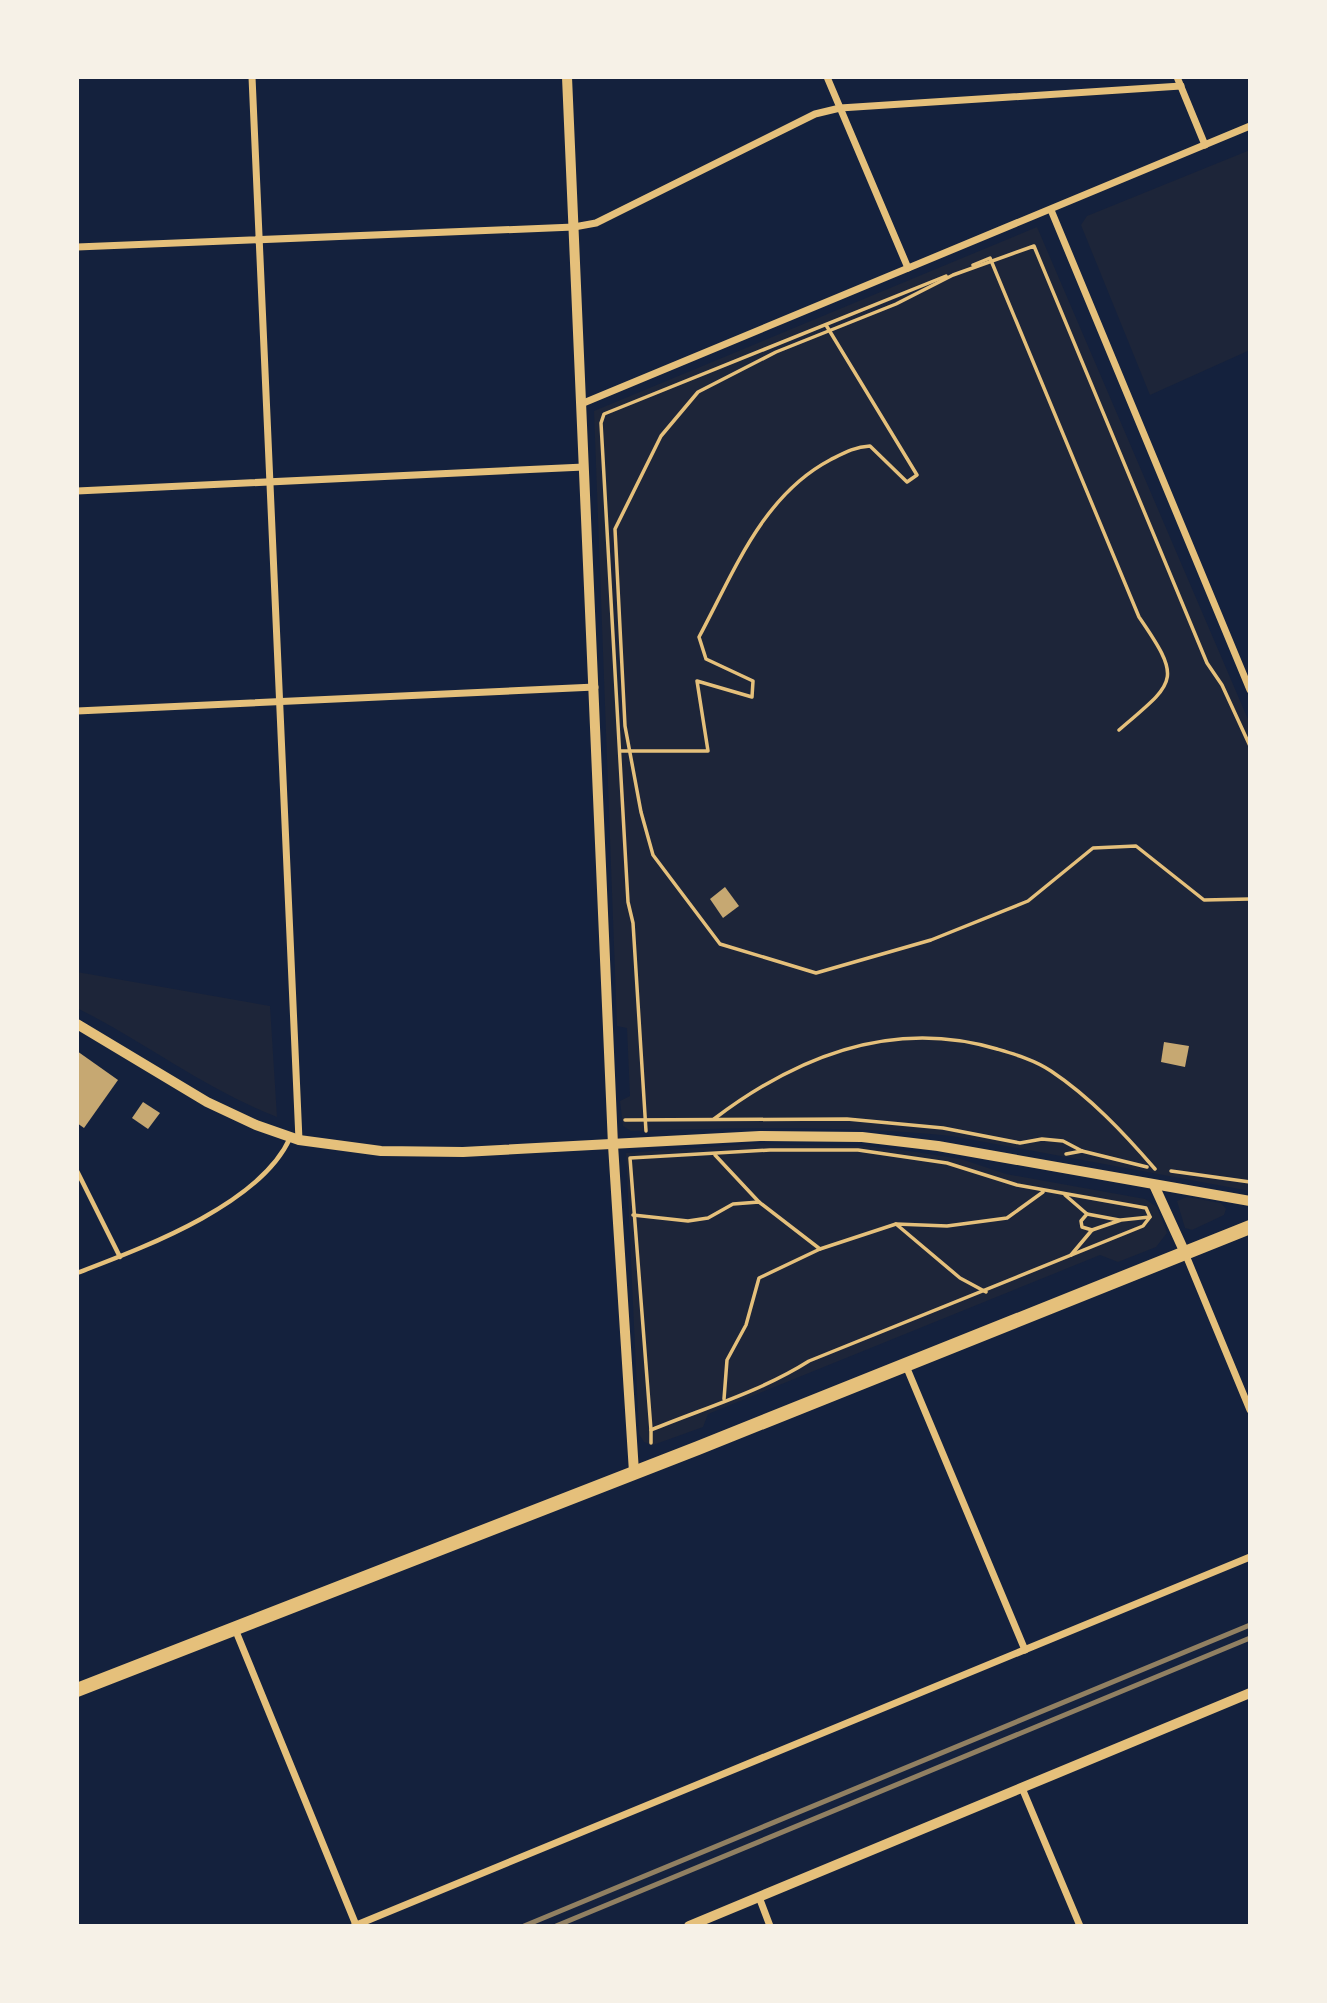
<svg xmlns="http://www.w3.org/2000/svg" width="1327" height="2003" font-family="Quicksand,sans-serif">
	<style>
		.green { fill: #1d2539 }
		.building { fill: #c6a872 }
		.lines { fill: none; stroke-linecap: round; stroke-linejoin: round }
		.path { stroke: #e5c07b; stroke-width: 3.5 }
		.service { stroke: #e5c07b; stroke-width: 4.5 }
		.minor { stroke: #e5c07b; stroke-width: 7 }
		.tertiary { stroke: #e5c07b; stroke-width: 10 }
		.primary { stroke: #e5c07b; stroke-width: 14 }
		.rail { stroke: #918062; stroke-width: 5 }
	</style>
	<rect width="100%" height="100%" fill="#14213d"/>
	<g class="green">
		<polygon points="1250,150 1250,350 1150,395 1081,225 1087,216"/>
		<path d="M 1037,227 L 1250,724 L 1250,1191 L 952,1136 C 845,1125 739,1128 631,1131 L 623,1126 L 620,1101 L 630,1096 L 627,1028 L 617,1026 L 594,411 Z"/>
		<path d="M 77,972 L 270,1006 L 277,1117 C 205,1089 145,1042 77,1008 Z"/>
		<polygon points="751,1144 866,1146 909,1151 961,1159 1006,1174 1145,1199 1157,1207 1167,1233 1156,1247 1118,1262 1100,1255 708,1414 703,1427 653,1445 644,1442 639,1434 626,1153"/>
		<polygon points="1187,1197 1221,1203 1226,1209 1224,1215 1192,1230 1185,1228 1177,1201"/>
	</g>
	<g class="building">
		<polygon points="725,887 739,906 723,918 710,899"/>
		<polygon points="1164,1042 1189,1046 1185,1067 1161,1062"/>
		<polygon points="77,1051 118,1080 84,1128 77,1123"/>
		<polygon points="143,1102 160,1113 148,1129 132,1118"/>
	</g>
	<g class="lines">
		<g class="path">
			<path d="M 973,265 L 990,258 L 1139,617 C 1183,681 1176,681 1119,730"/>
			<polyline points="1250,746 1222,685 1207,663 1034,246 953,275 896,304 776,352 698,392 661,436 615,529 625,726 641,812 653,855 720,944 816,973 931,940 1028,901 1093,848 1136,846 1204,900 1250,899"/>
			<path d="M 620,751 L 708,751 L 697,681 L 752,697 L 753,681 L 706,659 L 699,637 C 734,572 762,496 830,460 C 844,453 854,447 870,446 L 907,482 L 917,475 L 826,325"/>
			<path d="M 714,1119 C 797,1056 894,1018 997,1049 C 1014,1054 1035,1060 1051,1071 C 1090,1097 1124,1133 1155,1169"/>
			<polyline points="625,1120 847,1119 943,1128 1020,1143 1042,1139 1063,1141 1082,1151 1147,1167"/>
			<polyline points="646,1131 633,923 628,902 601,423 604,414 946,276"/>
			<path d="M 770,1150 L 858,1150 L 947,1163 L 1017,1185 L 1146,1208 L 1150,1217 L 1143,1226 L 809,1361 C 760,1392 704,1408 651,1430 L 630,1158 Z"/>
			<polyline points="1066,1154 1082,1151"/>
			<polyline points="715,1155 759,1202"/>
			<polyline points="1171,1171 1250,1182"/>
			<polyline points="1065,1195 1087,1214 1081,1221 1082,1227 1092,1230 1071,1255"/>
			<polyline points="1087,1214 1119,1220"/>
			<polyline points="633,1215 688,1221 708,1218 733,1204 759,1202 820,1249 759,1278 746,1325 727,1360 724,1399"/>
			<polyline points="896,1224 960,1278 986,1292"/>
			<polyline points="1092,1230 1121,1220 1150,1217"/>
			<polyline points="820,1249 896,1224 947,1226 1007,1218 1043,1192"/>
			<polyline points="651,1443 651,1430"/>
		</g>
		<g class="service">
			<polyline points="77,1171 120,1257"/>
			<path d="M 77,1273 C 142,1248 260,1205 290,1138"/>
		</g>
		<g class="minor">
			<polyline points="252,77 299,1140"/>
			<polyline points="827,77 908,268"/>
			<polyline points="1177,77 1205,145"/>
			<polyline points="1051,210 1250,690"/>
			<polyline points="77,247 574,227 596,223 815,114 840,108 1181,86"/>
			<polyline points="581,404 1250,126"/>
			<polyline points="77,491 584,467"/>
			<polyline points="77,711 595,687"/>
			<polyline points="1185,1253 1250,1410"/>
			<polyline points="906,1366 1025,1650"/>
			<polyline points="235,1629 356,1925"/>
			<polyline points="1022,1788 1080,1926"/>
			<polyline points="759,1897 770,1926"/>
			<polyline points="354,1926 1250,1557"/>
		</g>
		<g class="tertiary">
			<polyline points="567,77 613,1145 634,1472"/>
			<polyline points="77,1024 207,1102 256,1125 299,1140 381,1151 463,1152 760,1136 862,1137 938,1146 1250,1201"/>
			<polyline points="1154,1185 1185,1253"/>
			<polyline points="689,1926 1250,1693"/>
		</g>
		<polyline class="primary" points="77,1690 698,1448 1250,1227"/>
		<g class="rail">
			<polyline points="524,1926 1250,1625"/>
			<polyline points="556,1926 1250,1638"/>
		</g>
	</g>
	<rect width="1327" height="2003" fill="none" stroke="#f6f1e7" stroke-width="158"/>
</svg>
